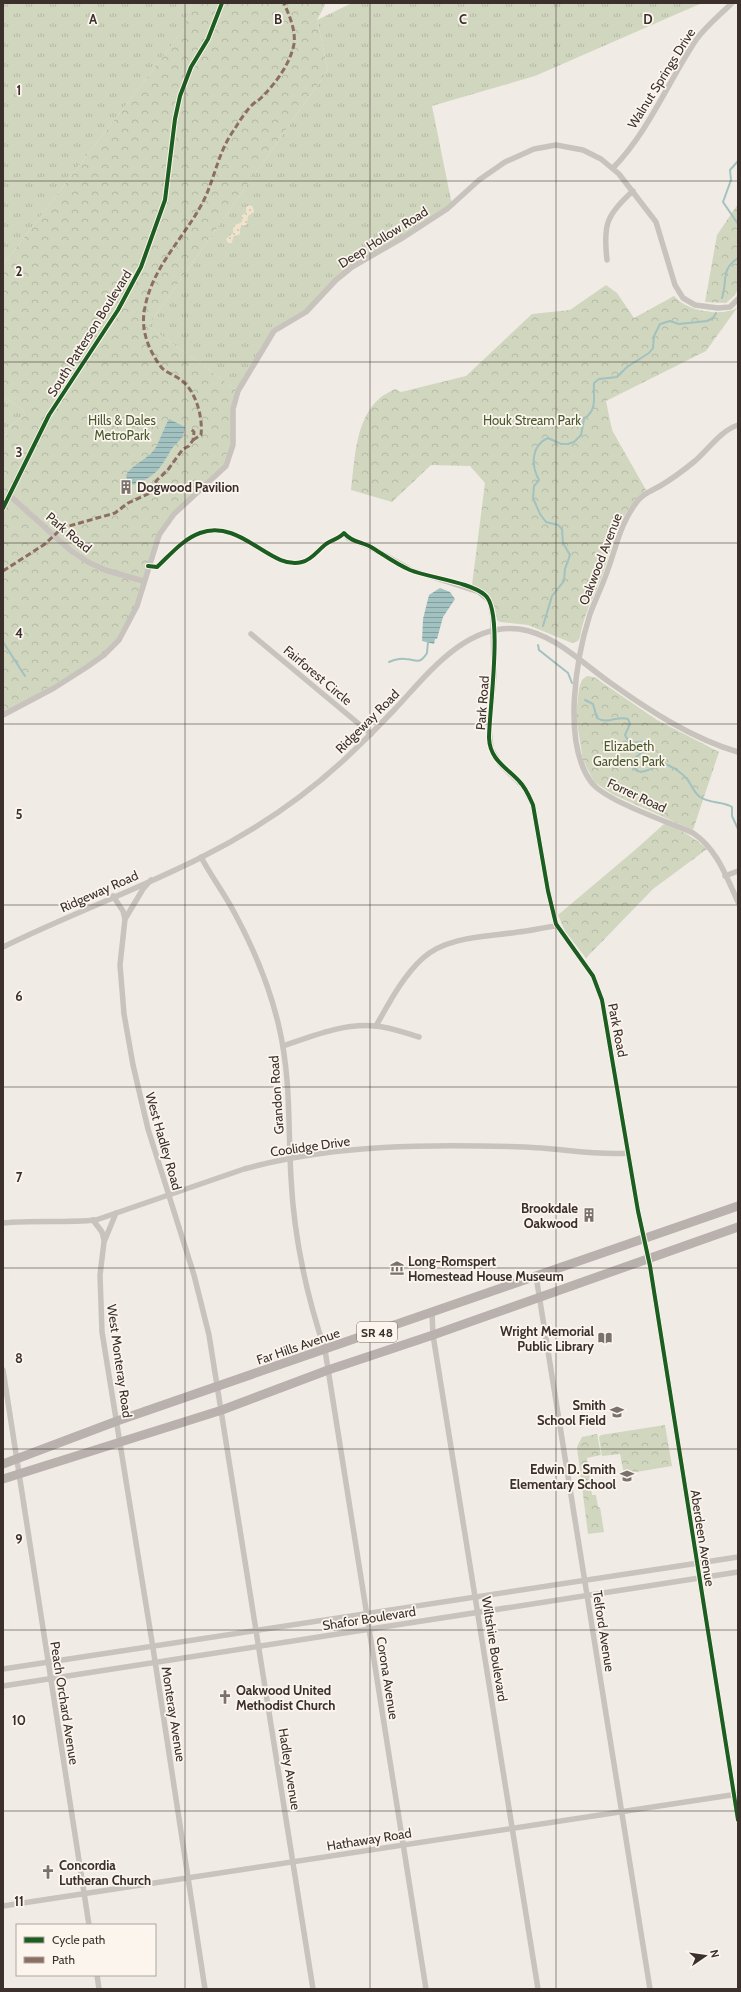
<svg xmlns="http://www.w3.org/2000/svg" width="741" height="1992" font-family="Cabin,sans-serif">
	<style>
		.grass { fill: url(#grass-tufts) }
		.sand { fill: url(#sand-dots) }
		.park { fill: url(#park-crowns) }
		.water { fill: url(#water-rules) }
		.lines { fill: none; stroke-linecap: round; stroke-linejoin: round }
		.stream { stroke: #a1c2c1; stroke-width: 2 }
		.street { stroke: #c9c3be; stroke-width: 5.5 }
		.primary { stroke: #b8b1ad; stroke-width: 9 }
		.quiet { stroke: #8d6e63; stroke-width: 3; stroke-dasharray: 6 3; stroke-linecap: butt }
		.cycleway-casing { stroke: #fbf5ee; stroke-width: 6 }
		.cycleway { stroke: #1b5e20; stroke-width: 4 }
		.grid { fill: none; stroke: #3b302b; stroke-width: 1; stroke-opacity: 0.55 }
		.labels { text-anchor: middle; dominant-baseline: central; stroke-width: 3.5; stroke-linejoin: round; paint-order: stroke }
		.shield { fill: #fbf5ee; stroke: #756b66; stroke-width: 1 }
		.shield-label { font-size: 12px; font-weight: bold; fill: #3b302b }
		.street-label { font-size: 13px; fill: #3b302b; stroke: #fbf5ee }
		.park-label { font-size: 13px; fill: #4a5a2e; stroke: #fbf5ee }
		.poi-label { font-size: 13px; font-weight: bold; fill: #3b302b; stroke: #fbf5ee; text-anchor: start }
		.grid-label { font-size: 13px; text-anchor: middle; font-weight: bold; fill: #3b302b; stroke: #fbf5ee; stroke-width: 3.5; stroke-linejoin: round; paint-order: stroke }
	</style>
	<defs>
		<pattern id="grass-tufts" width="24" height="20" patternUnits="userSpaceOnUse"><rect width="24" height="20" fill="#d1d6bf"/><path d="M3 7l-1-3M5 7V3M7 7l1-3M15 17l-1-3M17 17v-4M19 17l1-3" fill="none" stroke="#b4b8a4"/></pattern>
		<pattern id="sand-dots" width="8" height="8" patternUnits="userSpaceOnUse"><rect width="8" height="8" fill="#efe3cc"/><path d="M2 2h.1M6 6h.1" fill="none" stroke="#cec3af" stroke-width="1.8" stroke-linecap="round"/></pattern>
		<pattern id="park-crowns" width="20" height="18" patternUnits="userSpaceOnUse"><rect width="20" height="18" fill="#d1d6bf"/><path d="M2 6a3 3 0 1 1 6 0M12 15a3 3 0 1 1 6 0" fill="none" stroke="#b4b8a4"/></pattern>
		<pattern id="water-rules" width="6" height="5" patternUnits="userSpaceOnUse"><rect width="6" height="5" fill="#a1c2c1"/><path d="M0 2.5h6" fill="none" stroke="#849e9d"/></pattern>
	</defs>
	<rect width="100%" height="100%" fill="#f0ebe5"/>
	<g class="grass">
		<polygon points="3,3 191,3 184,29 3,265"/>
		<polygon points="352,3 702,3 535,76 432,106 452,205 352,267 315,304 274,331 238,391 148,326 328,70 317,20"/>
		<polygon points="3,396 22,409 25,415 6,429 8,442 3,443"/>
	</g>
	<polygon class="sand" points="250,205 253,207 254,212 248,216 247,224 240,228 240,234 233,237 232,243 228,243 226,239 233,233 233,226 242,222 242,215 246,213 246,207"/>
	<g class="park">
		<polygon points="191,3 326,3 317,20 328,70 148,326 238,391 233,410 233,445 226,466 166,524 137,606 119,640 99,659 3,715 3,443 8,441 6,429 25,415 22,409 3,396 3,265 184,29"/>
		<polygon points="738,204 738,288 735,295 726,303 705,302 717,235"/>
		<path d="M 606,285 L 617,293 L 634,318 L 674,296 C 686,311 721,317 737,308 L 706,351 L 606,401 L 612,430 L 646,490 C 617,513 613,547 601,579 C 593,598 583,617 580,637 L 578,641 L 572,643 L 528,625 L 500,622 L 497,620 C 493,601 491,593 472,585 L 485,483 L 470,466 L 431,465 L 392,502 L 351,490 C 355,459 355,418 381,397 C 385,394 390,392 395,389 L 401,392 L 466,376 L 532,314 L 570,310 Z"/>
		<polygon points="587,676 594,677 657,720 719,752 693,830 614,795 594,782 583,760 576,717 579,688 582,680"/>
		<path d="M 664,824 C 681,830 694,837 707,849 L 653,889 L 586,958 L 565,931 L 558,915 L 635,850 Z"/>
		<polygon points="665,1425 672,1466 624,1474 620,1454 602,1456 599,1437 601,1435"/>
		<polygon points="597,1434 601,1455 587,1458 592,1495 596,1495 598,1507 600,1507 604,1532 588,1534 577,1447 582,1437"/>
	</g>
	<g class="water">
		<path d="M 169,419 L 185,427 C 183,441 178,440 171,450 C 159,470 156,476 133,485 L 127,479 L 126,475 C 133,463 148,460 156,447 C 160,440 164,428 169,419 Z"/>
		<polygon points="440,588 450,592 455,599 443,617 437,639 435,639 434,644 422,641 423,619 429,595"/>
	</g>
	<g class="lines">
		<g class="stream">
			<polyline points="738,161 730,170 731,180 723,202 738,224"/>
			<path d="M 722,298 C 728,280 720,270 738,258"/>
			<path d="M 543,626 L 552,596 L 564,581 L 565,569 L 570,555 L 563,543 L 562,529 L 558,525 L 546,522 L 540,514 L 533,498 L 534,486 L 539,480 C 531,466 531,445 548,438 L 561,444 L 568,444 L 574,442 L 581,435 L 584,419 C 598,409 593,398 594,383 L 599,379 L 617,377 L 627,367 L 649,353 L 653,348 L 654,336 L 660,324 L 670,321 L 679,324 L 707,321 L 713,318 L 716,313"/>
			<polyline points="3,642 25,676"/>
			<polyline points="538,645 539,650 568,673 572,683"/>
			<path d="M 389,662 C 394,660 400,658 405,659 C 415,659 419,666 427,653 L 428,642"/>
			<path d="M 585,700 L 593,704 L 597,718 C 608,725 617,715 628,719 L 630,724 L 625,735 C 630,747 640,741 649,741 L 651,743 C 646,751 636,755 631,763 C 636,779 652,769 660,763 C 668,763 682,773 687,779 C 692,785 693,792 700,797 C 710,804 723,801 732,807 L 732,816 L 738,829"/>
		</g>
		<g class="street">
			<path d="M 613,168 C 649,131 668,82 696,40 C 706,26 720,15 732,3"/>
			<path d="M 607,260 C 603,225 606,215 633,191"/>
			<path d="M 738,425 C 720,431 709,449 695,461 C 684,470 672,479 660,486 C 651,491 642,494 636,503 C 620,524 616,548 607,572 C 602,587 595,600 590,614 C 576,658 562,742 591,782 C 605,801 669,822 693,833 C 717,849 726,876 738,902"/>
			<polyline points="9,495 70,550 88,562 105,570 143,581"/>
			<polyline points="3,508 49,415 118,310 141,267 165,200 175,119 180,96 191,67 208,39 222,3"/>
			<polyline points="344,533 348,538 370,547 411,570 479,592 490,601 493,618 494,675 489,728 491,748 500,764 524,787 533,805 548,891 556,924 593,976 602,1000 638,1211 650,1266 738,1820"/>
			<polyline points="251,634 371,734"/>
			<polyline points="3,715 54,688 87,667 104,655 119,640 137,606 159,535 174,514 226,466 233,445 233,409 238,391 274,331 306,312 336,280 352,267 404,237 447,209 479,180 505,162 534,149 556,145 583,150 601,159 619,174 656,222 675,285 683,298 695,305 718,308 730,307 738,299"/>
			<path d="M 201,857 C 211,876 224,893 234,912 C 254,949 270,987 279,1027 C 291,1078 288,1127 291,1178 C 294,1237 306,1294 325,1350 L 426,1989"/>
			<polyline points="725,876 738,871"/>
			<polyline points="151,880 143,889 125,919 120,965 124,1014 133,1065 148,1129 194,1275 209,1335 313,1989"/>
			<polyline points="113,896 123,911 125,919"/>
			<path d="M 3,947 C 68,915 137,890 202,857 C 254,831 303,798 346,758 C 363,742 379,726 395,709 C 427,675 466,622 519,629 C 555,634 583,664 612,684 C 650,711 693,739 738,752"/>
			<path d="M 376,1026 C 389,1003 403,976 423,958 C 447,936 487,937 518,932 C 531,931 544,927 557,926"/>
			<path d="M 283,1046 C 312,1036 344,1023 375,1026 C 390,1027 405,1033 419,1037"/>
			<polyline points="116,1213 104,1242 100,1275 102,1332 153,1648 205,1989"/>
			<polyline points="93,1220 102,1232 104,1240"/>
			<path d="M 3,1223 C 34,1220 65,1223 96,1220 L 244,1169 C 335,1144 431,1144 525,1147 C 558,1148 597,1156 628,1153"/>
			<polyline points="536,1276 650,1989"/>
			<polyline points="432,1313 433,1335 538,1989"/>
			<polyline points="3,1370 89,1925"/>
			<polyline points="3,1669 738,1557"/>
			<polyline points="3,1686 738,1572"/>
			<polyline points="3,1906 738,1794"/>
			<polyline points="97,1975 99,1989"/>
		</g>
		<g class="primary">
			<polyline points="3,1464 117,1421 738,1206"/>
			<polyline points="3,1479 222,1410 328,1370 433,1335 738,1227"/>
		</g>
		<g class="quiet">
			<path d="M 193,440 L 201,435 C 203,417 196,391 181,380 C 175,375 166,373 161,367 C 148,349 140,329 145,307 C 153,266 184,238 203,202 C 215,178 218,152 234,130 C 239,122 245,112 252,105 C 255,102 258,101 261,98 C 276,83 290,64 294,44 C 296,30 289,15 284,3"/>
			<polyline points="3,571 45,544 62,528 115,513 128,503 148,494 157,480 167,471 183,449 189,446 193,440 194,432 190,428"/>
		</g>
		<defs>
			<g id="cycleway">
				<polyline points="3,508 49,415 118,310 141,267 165,200 175,119 180,96 191,67 208,39 222,3"/>
				<path d="M 148,566 L 157,567 C 170,555 183,539 200,533 C 241,518 271,571 302,562 C 312,560 318,550 326,544 C 333,539 339,539 344,533 C 351,542 362,542 371,547 C 384,555 396,564 410,570 C 430,578 470,582 485,595 C 504,611 489,711 489,738 C 490,760 506,767 519,781 C 526,788 529,796 533,805 L 548,891 L 556,924 L 593,976 L 602,1000 L 638,1211 L 650,1266 L 738,1820"/>
			</g>
		</defs>
		<use href="#cycleway" class="cycleway-casing"/>
		<use href="#cycleway" class="cycleway"/>
	</g>
	<path class="grid" d="M 185,3 L 185,1989M 370,3 L 370,1989M 556,3 L 556,1989M 3,181 L 738,181M 3,362 L 738,362M 3,543 L 738,543M 3,724 L 738,724M 3,905 L 738,905M 3,1087 L 738,1087M 3,1268 L 738,1268M 3,1449 L 738,1449M 3,1630 L 738,1630M 3,1811 L 738,1811"/>
	<defs>
		<symbol id="building-bare" viewBox="-9 -9 18 18"><path d="M-4-6H4V6H1V3H-1V6H-4ZM-2.5-4.3h1.7v1.8h-1.7ZM.8-4.3h1.7v1.8H.8ZM-2.5-1h1.7V.8h-1.7ZM.8-1h1.7V.8H.8Z" fill="#7a716c" stroke="#fbf5ee" stroke-width="2.5" paint-order="stroke"/></symbol>
		<symbol id="museum-bare" viewBox="-9 -9 18 18"><path d="M0-6L6-3V-2H-6V-3ZM-5-1h2V3h-2ZM-1-1h2V3h-2ZM3-1h2V3H3ZM-6 4H6V6H-6Z" fill="#7a716c" stroke="#fbf5ee" stroke-width="2.5" paint-order="stroke"/></symbol>
		<symbol id="library-bare" viewBox="-9 -9 18 18"><path d="M-6-4Q-3-5.5-.7-3.5V5Q-3 3-6 4ZM6-4Q3-5.5 .7-3.5V5Q3 3 6 4Z" fill="#7a716c" stroke="#fbf5ee" stroke-width="2.5" paint-order="stroke"/></symbol>
		<symbol id="school-bare" viewBox="-9 -9 18 18"><path d="M0-5L7-2L0 1L-7-2ZM-4 1L0 2.5L4 1V4Q0 6-4 4Z" fill="#7a716c" stroke="#fbf5ee" stroke-width="2.5" paint-order="stroke"/></symbol>
		<symbol id="church-bare" viewBox="-9 -9 18 18"><path d="M-1.2-6h2.4v3.5h3.3v2.4h-3.3V6h-2.4V-.1h-3.3v-2.4h3.3Z" fill="#7a716c" stroke="#fbf5ee" stroke-width="2.5" paint-order="stroke"/></symbol>
	</defs>
	<g fill-rule="evenodd">
		<use href="#building-bare" x="116" y="477" width="20" height="20"/>
		<use href="#building-bare" x="579" y="1205" width="20" height="20"/>
		<use href="#museum-bare" x="387" y="1258" width="20" height="20"/>
		<use href="#library-bare" x="595" y="1328" width="20" height="20"/>
		<use href="#school-bare" x="607" y="1402" width="20" height="20"/>
		<use href="#school-bare" x="617" y="1466" width="20" height="20"/>
		<use href="#church-bare" x="215" y="1687" width="20" height="20"/>
		<use href="#church-bare" x="38" y="1862" width="20" height="20"/>
	</g>
	<g class="labels">
		<rect class="shield" x="357" y="1322" width="40" height="20" rx="3"/>
		<g class="shield-label">
			<text x="377" y="1332">SR 48</text>
		</g>
		<g class="street-label">
			<text transform="translate(661 78) rotate(-58)">Walnut Springs Drive</text>
			<text transform="translate(383 237) rotate(-32)">Deep Hollow Road</text>
			<text transform="translate(89 333) rotate(-58)">South Patterson Boulevard</text>
			<text transform="translate(69 532) rotate(40)">Park Road</text>
			<text transform="translate(600 559) rotate(-69)">Oakwood Avenue</text>
			<text transform="translate(318 675) rotate(40)">Fairforest Circle</text>
			<text transform="translate(482 703) rotate(-86)">Park Road</text>
			<text transform="translate(367 721) rotate(-45)">Ridgeway Road</text>
			<text transform="translate(637 795) rotate(25)">Forrer Road</text>
			<text transform="translate(99 891) rotate(-24)">Ridgeway Road</text>
			<text transform="translate(618 1030) rotate(79)">Park Road</text>
			<text transform="translate(276 1095) rotate(-94)">Grandon Road</text>
			<text transform="translate(164 1141) rotate(74)">West Hadley Road</text>
			<text transform="translate(310 1146) rotate(-8)">Coolidge Drive</text>
			<text transform="translate(298 1346) rotate(-19)">Far Hills Avenue</text>
			<text transform="translate(120 1361) rotate(82)">West Monteray Road</text>
			<text transform="translate(703 1538) rotate(81)">Aberdeen Avenue</text>
			<text transform="translate(369 1618) rotate(-9)">Shafor Boulevard</text>
			<text transform="translate(604 1631) rotate(81)">Telford Avenue</text>
			<text transform="translate(495 1649) rotate(81)">Wiltshire Boulevard</text>
			<text transform="translate(388 1678) rotate(81)">Corona Avenue</text>
			<text transform="translate(65 1703) rotate(81)">Peach Orchard Avenue</text>
			<text transform="translate(174 1714) rotate(81)">Monteray Avenue</text>
			<text transform="translate(290 1769) rotate(81)">Hadley Avenue</text>
			<text transform="translate(369 1839) rotate(-9)">Hathaway Road</text>
		</g>
		<g class="park-label">
			<text x="122" y="420">Hills &amp; Dales<tspan x="122" dy="15">MetroPark</tspan></text>
			<text x="532" y="420">Houk Stream Park</text>
			<text x="629" y="746">Elizabeth<tspan x="629" dy="15">Gardens Park</tspan></text>
		</g>
		<g class="poi-label">
			<text x="137" y="487">Dogwood Pavilion</text>
			<text x="578" y="1208" text-anchor="end">Brookdale<tspan x="578" dy="15">Oakwood</tspan></text>
			<text x="408" y="1261">Long-Romspert<tspan x="408" dy="15">Homestead House Museum</tspan></text>
			<text x="594" y="1331" text-anchor="end">Wright Memorial<tspan x="594" dy="15">Public Library</tspan></text>
			<text x="606" y="1405" text-anchor="end">Smith<tspan x="606" dy="15">School Field</tspan></text>
			<text x="616" y="1469" text-anchor="end">Edwin D. Smith<tspan x="616" dy="15">Elementary School</tspan></text>
			<text x="236" y="1690">Oakwood United<tspan x="236" dy="15">Methodist Church</tspan></text>
			<text x="59" y="1865">Concordia<tspan x="59" dy="15">Lutheran Church</tspan></text>
		</g>
	</g>
	<g class="grid-label">
		<text x="93" y="24">A</text>
		<text x="278" y="24">B</text>
		<text x="463" y="24">C</text>
		<text x="648" y="24">D</text>
		<text x="19" y="95">1</text>
		<text x="19" y="276">2</text>
		<text x="19" y="457">3</text>
		<text x="19" y="638">4</text>
		<text x="19" y="819">5</text>
		<text x="19" y="1001">6</text>
		<text x="19" y="1182">7</text>
		<text x="19" y="1363">8</text>
		<text x="19" y="1544">9</text>
		<text x="19" y="1725">10</text>
		<text x="19" y="1906">11</text>
	</g>
	<rect width="741" height="1992" fill="none" stroke="#3b302b" stroke-width="8"/>
	<rect x="16" y="1924" width="140" height="52" fill="#fbf5ee" stroke="#aea6a0"/>
	<rect x="24" y="1937" width="20" height="6" fill="#1b5e20" stroke="#aea6a0"/>
	<text x="52" y="1944" font-size="12" fill="#3b302b">Cycle path</text>
	<rect x="24" y="1957" width="20" height="6" fill="#8d6e63" stroke="#aea6a0"/>
	<text x="52" y="1964" font-size="12" fill="#3b302b">Path</text>
	<g transform="translate(705 1956) rotate(77)" stroke="#fbf5ee" stroke-width="3" paint-order="stroke">
	<path d="M0-3L7 15L0 10L-7 15Z" fill="#3b302b"/>
	<text y="-6" font-size="11" font-weight="bold" text-anchor="middle" fill="#3b302b">N</text>
	</g>
</svg>
